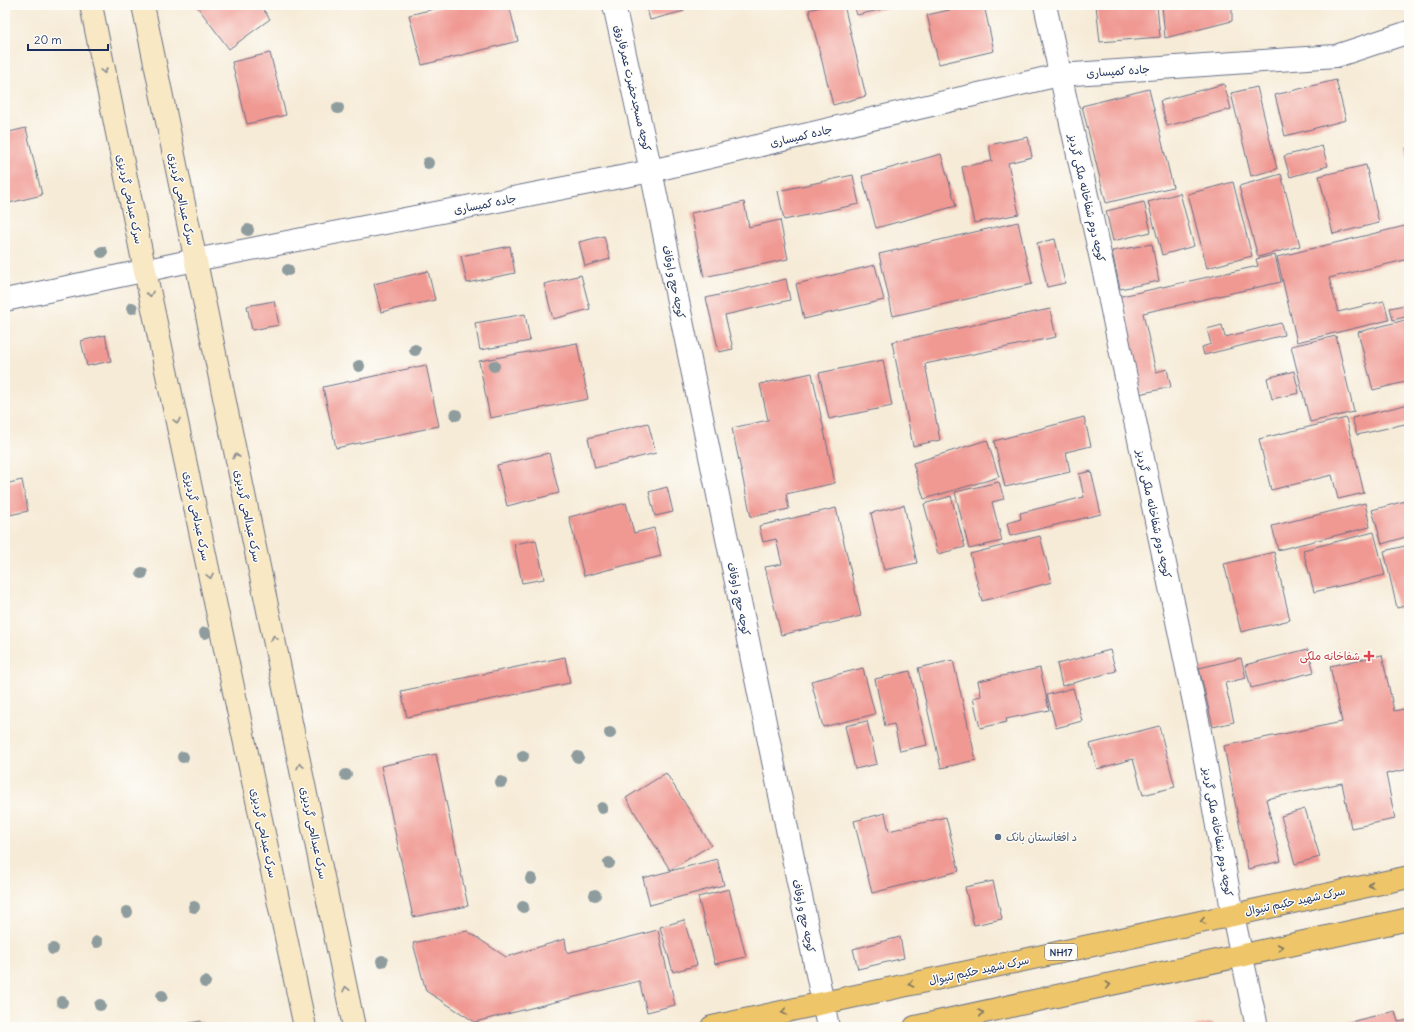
<svg xmlns="http://www.w3.org/2000/svg" width="1414" height="1032" font-family="Delius,'Playpen Sans Arabic',sans-serif">
	<style>
		.building { fill: #f09892 }
		.lines { fill: none; stroke-linecap: round; stroke-linejoin: round }
		.street-casing { stroke: #687188; stroke-width: 24 }
		.secondary-casing { stroke: #687188; stroke-width: 24 }
		.highway-casing { stroke: #687188; stroke-width: 24 }
		.street { stroke: #fff; stroke-width: 22 }
		.secondary { stroke: #f8e8c3; stroke-width: 22 }
		.highway { stroke: #eec569; stroke-width: 22 }
		.tree { fill: #8e9c9e }
		.oneway { stroke: #8a8c90 }
		.oneway2 { stroke: #7a7263 }
		.health-dot { fill: #e0444e; stroke: #fdfcf7; stroke-width: 1.5 }
		.service-dot { fill: #5c6f8a; stroke: #fdfcf7; stroke-width: 1.5 }
		.labels { text-anchor: middle; dominant-baseline: central; stroke-width: 3; stroke-linejoin: round; paint-order: stroke }
		.shield { fill: #fdfcf7; stroke: #5f6c8c; stroke-width: 1 }
		.shield-label { font-size: 10px; font-weight: bold; fill: #1b2f5e }
		.street-label { font-size: 11px; fill: #1b2f5e; stroke: #fdfcf7 }
		.health-label { font-size: 11px; fill: #be3a42; stroke: #fdfcf7; text-anchor: end }
		.service-label { font-size: 11px; fill: #4e5e75; stroke: #fdfcf7; text-anchor: start }
	</style>
	<rect width="100%" height="100%" fill="#fdfcf7"/>
	<filter id="ink" filterUnits="userSpaceOnUse"><feTurbulence type="fractalNoise" baseFrequency=".025" numOctaves="2"/><feDisplacementMap in="SourceGraphic" scale="8" xChannelSelector="R" yChannelSelector="G"/><feConvolveMatrix kernelMatrix="1 2 1 2 8 2 1 2 1" color-interpolation-filters="sRGB"/></filter>
	<filter id="wash" filterUnits="userSpaceOnUse"><feTurbulence type="fractalNoise" baseFrequency=".012" numOctaves="4" result="noise"/><feDisplacementMap in="SourceGraphic" scale="16" xChannelSelector="R" yChannelSelector="G"/><feGaussianBlur stdDeviation="0.9" result="paint"/><feColorMatrix in="noise" values="0 0 0 0 0 0 0 0 0 0 0 0 0 0 0 0 0 1.4 0 .05"/><feComposite in="paint" operator="in"/></filter>
	<g filter="url(#wash)">
		<rect width="100%" height="100%" fill="#f6ebd7"/>
		<g id="blocks">
			<g class="building">
				<polygon points="196,5 260,5 270,19 229,49"/>
				<polygon points="450,5 509,5 518,41 422,65 409,15"/>
				<polygon points="646,5 683,5 684,11 650,20"/>
				<polygon points="828,5 844,5 866,96 833,105 809,10"/>
				<polygon points="854,5 896,5 896,6 857,15"/>
				<polygon points="971,5 984,5 994,51 939,64 927,15"/>
				<polygon points="1096,5 1157,5 1160,37 1100,42"/>
				<polygon points="1162,5 1232,5 1232,21 1165,38"/>
				<polygon points="1339,5 1349,5 1349,6 1339,8"/>
				<polygon points="270,53 286,115 247,124 232,62"/>
				<polygon points="1336,80 1346,120 1285,136 1275,95"/>
				<polygon points="1224,84 1231,109 1167,126 1160,101"/>
				<polygon points="1257,87 1277,169 1251,176 1231,93"/>
				<polygon points="1149,89 1173,187 1106,203 1082,106"/>
				<polygon points="26,128 42,195 5,204 5,133"/>
				<polygon points="1028,137 1032,157 1008,163 1019,214 974,223 962,167 992,161 989,145"/>
				<polygon points="1322,146 1328,166 1290,177 1284,156"/>
				<polygon points="1409,147 1409,157 1408,157 1406,148"/>
				<polygon points="941,154 956,206 876,228 862,176"/>
				<polygon points="1366,165 1379,223 1333,234 1319,176"/>
				<polygon points="1281,174 1300,246 1258,257 1239,186"/>
				<polygon points="853,175 859,204 784,220 778,191"/>
				<polygon points="1233,182 1252,256 1207,268 1188,194"/>
				<polygon points="1180,193 1194,246 1162,255 1148,202"/>
				<polygon points="744,202 749,227 780,220 788,259 704,277 691,213"/>
				<polygon points="1144,202 1151,232 1113,241 1106,211"/>
				<polygon points="1018,222 1032,284 893,316 879,254"/>
				<polygon points="1409,225 1409,259 1329,278 1338,312 1384,301 1389,320 1297,342 1277,257"/>
				<polygon points="604,236 610,259 585,266 579,242"/>
				<polygon points="1055,239 1065,283 1047,287 1037,243"/>
				<polygon points="1152,244 1159,281 1120,289 1112,251"/>
				<polygon points="510,246 515,273 467,283 461,256"/>
				<polygon points="1275,255 1281,282 1143,313 1156,372 1167,369 1171,387 1139,394 1117,297 1258,266 1256,259"/>
				<polygon points="875,265 884,300 804,319 796,284"/>
				<polygon points="428,271 435,300 381,312 374,284"/>
				<polygon points="581,275 590,309 553,319 544,284"/>
				<polygon points="786,279 790,300 725,315 733,349 719,352 706,298"/>
				<polygon points="274,301 279,325 252,330 247,306"/>
				<polygon points="1409,304 1409,316 1393,320 1390,308"/>
				<polygon points="1050,309 1056,337 925,364 940,440 913,446 892,342"/>
				<polygon points="525,314 530,341 480,350 475,323"/>
				<polygon points="1409,319 1409,381 1373,390 1358,332"/>
				<polygon points="1281,323 1284,335 1204,355 1202,347 1211,344 1207,329 1222,325 1225,337"/>
				<polygon points="105,335 111,361 87,366 81,341"/>
				<polygon points="1336,336 1354,412 1310,422 1291,346"/>
				<polygon points="577,343 588,399 490,418 479,361"/>
				<polygon points="883,360 892,406 829,419 819,373"/>
				<polygon points="426,365 439,426 336,448 323,387"/>
				<polygon points="1294,371 1299,393 1272,399 1267,378"/>
				<polygon points="812,373 835,483 786,494 789,509 751,517 732,428 768,420 760,384"/>
				<polygon points="1409,404 1409,423 1357,435 1352,418"/>
				<polygon points="1084,417 1091,446 1066,452 1070,472 1005,487 994,441"/>
				<polygon points="1346,418 1364,493 1338,499 1332,475 1271,490 1259,439"/>
				<polygon points="648,423 656,453 595,468 588,438"/>
				<polygon points="987,440 999,477 924,499 913,463"/>
				<polygon points="549,453 559,493 507,506 497,465"/>
				<polygon points="1091,471 1101,514 1010,536 1007,523 1021,519 1020,513 1084,497 1079,474"/>
				<polygon points="22,480 28,511 5,516 5,484"/>
				<polygon points="999,482 1004,499 992,502 1002,541 969,549 955,492"/>
				<polygon points="667,487 673,512 655,516 649,492"/>
				<polygon points="951,496 965,547 938,554 924,504"/>
				<polygon points="1409,500 1409,536 1382,544 1372,510"/>
				<polygon points="626,503 634,533 654,528 661,556 584,576 569,517"/>
				<polygon points="1365,503 1370,527 1278,550 1272,526"/>
				<polygon points="904,505 917,563 884,570 871,513"/>
				<polygon points="836,508 861,616 781,635 765,567 782,564 776,539 763,542 759,526"/>
				<polygon points="1374,532 1385,575 1314,592 1303,550"/>
				<polygon points="1040,536 1052,582 982,601 970,554"/>
				<polygon points="536,540 544,579 522,583 514,544"/>
				<polygon points="1409,545 1409,605 1397,608 1384,551"/>
				<polygon points="1274,552 1290,620 1241,632 1224,564"/>
				<polygon points="1308,649 1314,672 1251,688 1245,665"/>
				<polygon points="1110,650 1116,671 1062,686 1057,664"/>
				<polygon points="1382,655 1394,711 1409,708 1409,769 1386,774 1395,819 1351,828 1342,783 1266,799 1281,861 1248,869 1224,746 1342,722 1330,666"/>
				<polygon points="565,657 570,683 407,717 401,691"/>
				<polygon points="1241,658 1246,678 1225,683 1234,722 1213,727 1199,668"/>
				<polygon points="953,660 976,760 941,768 918,668"/>
				<polygon points="863,668 875,714 823,727 811,681"/>
				<polygon points="1040,668 1049,710 1006,719 1007,722 980,728 973,698 981,696 978,681"/>
				<polygon points="910,671 927,745 900,751 894,724 885,726 875,679"/>
				<polygon points="1073,688 1082,721 1056,728 1047,695"/>
				<polygon points="867,721 877,764 855,769 845,726"/>
				<polygon points="1159,726 1175,787 1143,795 1133,759 1097,769 1090,744"/>
				<polygon points="436,754 468,906 413,917 381,766"/>
				<polygon points="666,773 711,845 670,870 626,798"/>
				<polygon points="1305,809 1320,857 1295,864 1281,816"/>
				<polygon points="885,813 889,831 946,817 959,871 872,893 854,821"/>
				<polygon points="717,859 724,885 650,905 643,878"/>
				<polygon points="993,881 1002,919 974,925 965,887"/>
				<polygon points="729,889 746,957 715,964 698,897"/>
				<polygon points="684,920 697,965 673,972 660,927"/>
				<polygon points="658,930 675,1005 647,1012 639,981 475,1022 426,991 413,943 467,931 506,957 565,939 567,953"/>
				<polygon points="900,937 904,958 858,969 853,949"/>
				<polygon points="1395,1011 1398,1022 1409,1020 1409,1027 1330,1027"/>
				<polygon points="201,1021 203,1027 175,1027 174,1026"/>
				<polygon points="1211,1023 1212,1027 1195,1027 1195,1026"/>
			</g>
		</g>
	</g>
	<g filter="url(#ink)">
		<use href="#blocks" fill-opacity="0" stroke="#687188" stroke-width="1"/>
		<g class="lines">
			<defs>
				<g id="street">
					<polyline points="614,5 651,171 828,1027"/>
					<polyline points="1045,5 1106,282 1199,726 1233,915 1257,1027"/>
					<polyline points="5,300 195,260 651,171 1059,75 1336,56 1409,32"/>
				</g>
				<g id="secondary">
					<polyline points="91,5 145,271 305,1027"/>
					<polyline points="143,5 354,1027"/>
				</g>
				<g id="highway">
					<polyline points="712,1027 1409,877"/>
					<polyline points="915,1027 1409,919"/>
				</g>
			</defs>
			<use href="#street" class="street-casing"/>
			<use href="#secondary" class="secondary-casing"/>
			<use href="#highway" class="highway-casing"/>
			<use href="#street" class="street"/>
			<use href="#secondary" class="secondary"/>
			<use href="#highway" class="highway"/>
		</g>
		<g class="tree">
			<circle cx="338" cy="108" r="6"/>
			<circle cx="428" cy="163" r="6"/>
			<circle cx="248" cy="230" r="6"/>
			<circle cx="102" cy="252" r="6"/>
			<circle cx="288" cy="270" r="6"/>
			<circle cx="132" cy="308" r="6"/>
			<circle cx="415" cy="350" r="6"/>
			<circle cx="359" cy="366" r="6"/>
			<circle cx="494" cy="366" r="6"/>
			<circle cx="456" cy="415" r="6"/>
			<circle cx="142" cy="573" r="6"/>
			<circle cx="205" cy="633" r="6"/>
			<circle cx="610" cy="733" r="6"/>
			<circle cx="523" cy="756" r="6"/>
			<circle cx="183" cy="757" r="6"/>
			<circle cx="578" cy="757" r="6"/>
			<circle cx="346" cy="775" r="6"/>
			<circle cx="501" cy="782" r="6"/>
			<circle cx="602" cy="808" r="6"/>
			<circle cx="609" cy="863" r="6"/>
			<circle cx="531" cy="879" r="6"/>
			<circle cx="595" cy="895" r="6"/>
			<circle cx="194" cy="907" r="6"/>
			<circle cx="523" cy="907" r="6"/>
			<circle cx="127" cy="912" r="6"/>
			<circle cx="97" cy="942" r="6"/>
			<circle cx="53" cy="949" r="6"/>
			<circle cx="382" cy="961" r="6"/>
			<circle cx="205" cy="982" r="6"/>
			<circle cx="162" cy="996" r="6"/>
			<circle cx="62" cy="1002" r="6"/>
			<circle cx="100" cy="1005" r="6"/>
		</g>
		<defs><path id="oneway-chevron" d="M-2-3.5L2.5 0L-2 3.5" fill="none" stroke-width="1.6" stroke-linecap="round" stroke-linejoin="round"/></defs>
		<g class="oneway">
			<use href="#oneway-chevron" transform="translate(104 71) rotate(78)"/>
			<use href="#oneway-chevron" transform="translate(150 294) rotate(78)"/>
			<use href="#oneway-chevron" transform="translate(177 421) rotate(78)"/>
			<use href="#oneway-chevron" transform="translate(236 456) rotate(-102)"/>
			<use href="#oneway-chevron" transform="translate(210 576) rotate(78)"/>
			<use href="#oneway-chevron" transform="translate(274 638) rotate(-102)"/>
			<use href="#oneway-chevron" transform="translate(300 766) rotate(-102)"/>
			<use href="#oneway-chevron" transform="translate(346 989) rotate(-102)"/>
		</g>
		<g class="oneway2">
			<use href="#oneway-chevron" transform="translate(1371 885) rotate(168)"/>
			<use href="#oneway-chevron" transform="translate(1203 921) rotate(168)"/>
			<use href="#oneway-chevron" transform="translate(1280 947) rotate(-12)"/>
			<use href="#oneway-chevron" transform="translate(911 984) rotate(168)"/>
			<use href="#oneway-chevron" transform="translate(1108 985) rotate(-12)"/>
			<use href="#oneway-chevron" transform="translate(784 1012) rotate(168)"/>
			<use href="#oneway-chevron" transform="translate(981 1013) rotate(-12)"/>
		</g>
	</g>
	<path class="health-dot" d="M1367 650h4v4h4v4h-4v4h-4v-4h-4v-4h4z"/>
	<circle class="service-dot" cx="998" cy="837" r="4"/>
	<g class="labels">
		<rect class="shield" x="1045" y="944" width="32" height="16" rx="3"/>
		<g class="shield-label">
			<text x="1061" y="952">NH17</text>
		</g>
		<g class="street-label">
			<text transform="translate(1118 71) rotate(-4)">جاده کمیساری</text>
			<text transform="translate(633 88) rotate(77)">کوچه مسجدحضرت عمرفاروق</text>
			<text transform="translate(801 136) rotate(-13)">جاده کمیساری</text>
			<text transform="translate(1087 198) rotate(77)">کوچه دوم شفاخانه ملکی گردیز</text>
			<text transform="translate(130 199) rotate(78)">سرک عبدلحی گردیزی</text>
			<text transform="translate(182 199) rotate(78)">سرک عبدالحی گردیزی</text>
			<text transform="translate(485 204) rotate(-11)">جاده کمیساری</text>
			<text transform="translate(674 282) rotate(78)">کوچه حج و اوقاف</text>
			<text transform="translate(1154 514) rotate(78)">کوچه دوم شفاخانه ملکی گردیز</text>
			<text transform="translate(197 516) rotate(78)">سرک عبدلحی گردیزی</text>
			<text transform="translate(248 516) rotate(78)">سرک عبدالحی گردیزی</text>
			<text transform="translate(739 599) rotate(78)">کوچه حج و اوقاف</text>
			<text transform="translate(1218 832) rotate(80)">کوچه دوم شفاخانه ملکی گردیز</text>
			<text transform="translate(264 833) rotate(78)">سرک عبدلحی گردیزی</text>
			<text transform="translate(314 833) rotate(78)">سرک عبدالحی گردیزی</text>
			<text transform="translate(1295 901) rotate(-12)">سرک شهید حکیم تنیوال</text>
			<text transform="translate(804 916) rotate(78)">کوچه حج و اوقاف</text>
			<text transform="translate(979 970) rotate(-12)">سرک شهید حکیم تنیوال</text>
		</g>
		<g class="health-label">
			<text x="1360" y="656">شفاخانه ملکی</text>
		</g>
		<g class="service-label">
			<text x="1006" y="837">د افغانستان بانک</text>
		</g>
	</g>
	<rect width="1414" height="1032" fill="none" stroke="#fdfcf7" stroke-width="20"/>
	<path d="M28 44v6h80v-6" fill="none" stroke="#1b2f5e" stroke-width="2"/>
	<text x="34" y="44" font-size="12" fill="#1b2f5e" stroke="#fdfcf7" stroke-width="3" paint-order="stroke">20 m</text>
</svg>
